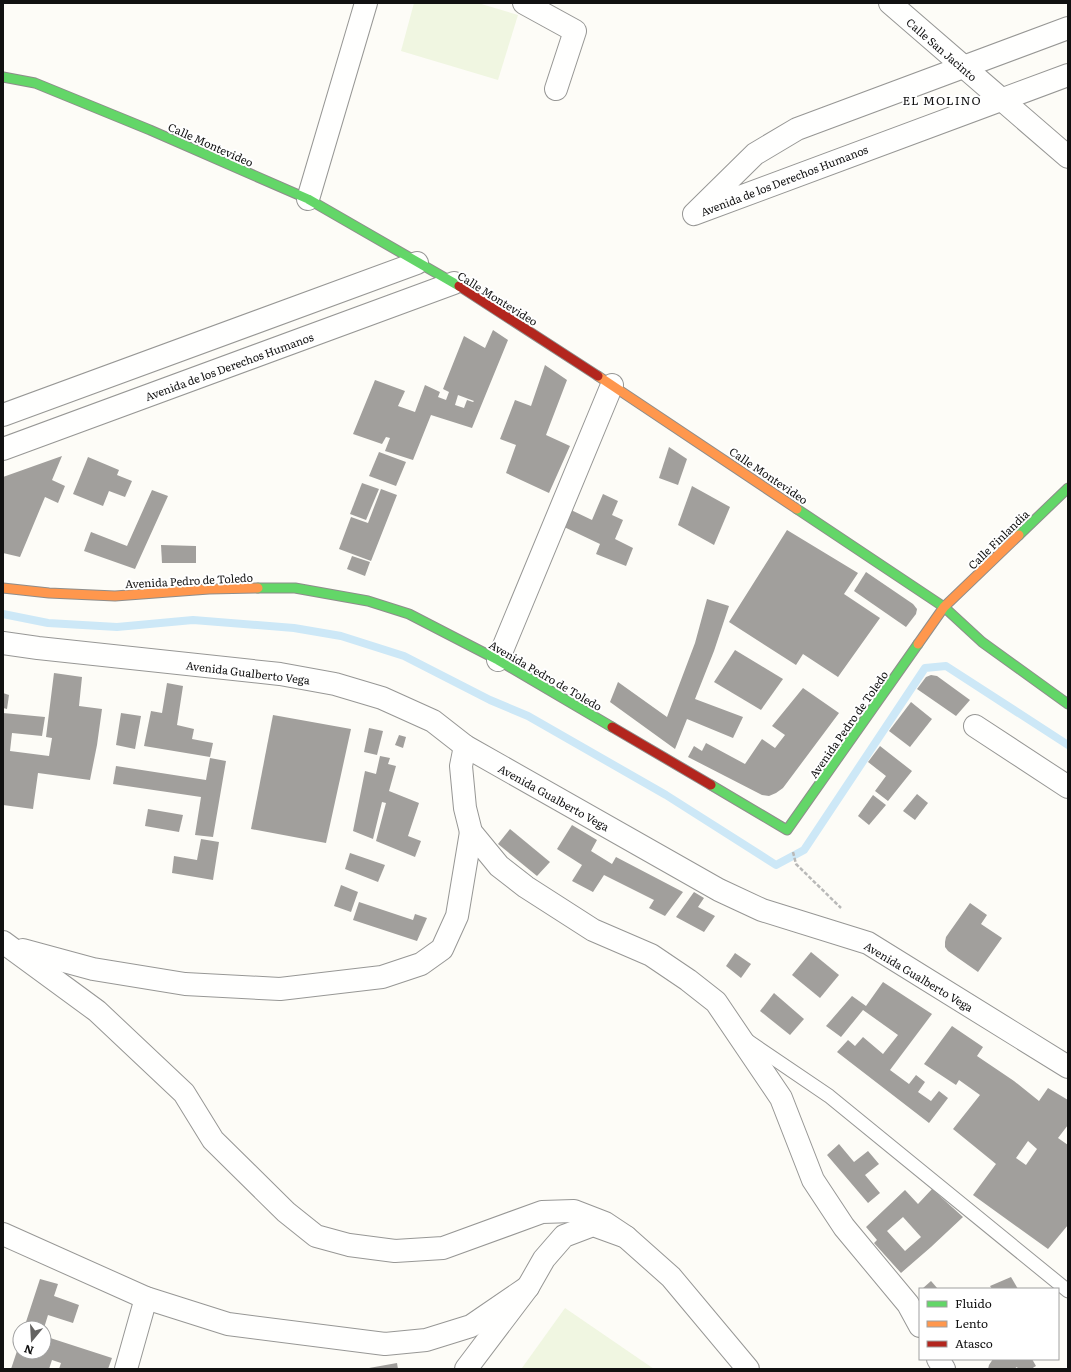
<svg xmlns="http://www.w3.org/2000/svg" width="1071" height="1372" font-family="Literata,serif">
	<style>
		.pitch { fill: #f0f6e1 }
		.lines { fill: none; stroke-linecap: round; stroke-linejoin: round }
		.stream { stroke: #cde8f7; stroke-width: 8 }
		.building { fill: #a19f9c; fill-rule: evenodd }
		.lane-casing { stroke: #979795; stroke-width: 15 }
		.street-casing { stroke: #979795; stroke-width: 24 }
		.fast-casing { stroke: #8e8d8b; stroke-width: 11 }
		.slow-casing { stroke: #8e8d8b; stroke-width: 11 }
		.jam-casing { stroke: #8e8d8b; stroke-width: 11 }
		.path { stroke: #b9b9b8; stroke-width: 2.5; stroke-dasharray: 4 2; stroke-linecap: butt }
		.lane { stroke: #fffffe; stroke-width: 13 }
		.street { stroke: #fffffe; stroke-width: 22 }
		.fast { stroke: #63d668; stroke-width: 9 }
		.slow { stroke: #ff974d; stroke-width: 9 }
		.jam { stroke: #b3261e; stroke-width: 9 }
		.labels { text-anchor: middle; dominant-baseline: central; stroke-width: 4; stroke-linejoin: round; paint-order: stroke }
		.street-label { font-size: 11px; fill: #111; stroke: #fff }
		.neighbourhood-label { font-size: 12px; letter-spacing: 1px; fill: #111; stroke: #fff }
	</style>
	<rect width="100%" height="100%" fill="#fdfcf7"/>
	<g class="pitch">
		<polygon points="414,3 478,3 518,15 498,80 401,51"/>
		<polygon points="565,1308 654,1369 523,1369 522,1368"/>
	</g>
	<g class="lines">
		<polyline class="stream" points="3,614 48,623 117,627 193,620 294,628 341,636 404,656 490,700 528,716 666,795 776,865 804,850 925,668 946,666 1068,745"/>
	</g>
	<g class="building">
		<path d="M 493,330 L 508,340 L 472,428 L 431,415 L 413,460 L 385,451 L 390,438 L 386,437 L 382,444 L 353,434 L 375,380 L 405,391 L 398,406 L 415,412 L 425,385 L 440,392 L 438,397 L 446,400 L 449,392 L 443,389 L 464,336 L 485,348 ZM 458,395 L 474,401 L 473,402 L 467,400 L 464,408 L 455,405 Z"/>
		<polygon points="545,365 567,380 546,435 570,446 549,493 506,473 516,445 500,439 515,400 531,406"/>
		<polygon points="669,447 687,459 678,485 659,478"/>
		<polygon points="379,452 406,462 396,486 369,476"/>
		<polygon points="62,456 52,480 65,486 58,503 45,497 20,557 3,553 3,477"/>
		<polygon points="88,457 119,470 117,475 132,481 125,497 109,491 103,506 73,494"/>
		<polygon points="362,483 379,489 366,520 350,514"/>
		<polygon points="692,486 730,507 714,545 678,525"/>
		<polygon points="381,489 397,495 371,561 339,549 351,517 368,523"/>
		<polygon points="152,490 168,496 135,569 84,551 91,532 127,546"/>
		<polygon points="603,494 618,501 612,515 623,520 615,539 633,548 626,566 596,554 600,544 562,526 569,509 592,520"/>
		<polygon points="787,530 858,573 844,594 880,618 838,677 803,654 796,665 729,622"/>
		<polygon points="161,545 196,546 196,563 162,563"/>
		<polygon points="352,556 370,562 365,576 347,569"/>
		<polygon points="866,572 913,604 917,609 916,614 906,627 854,591"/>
		<polygon points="707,599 729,606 714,651 695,699 743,717 733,738 687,719 675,749 610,702 618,682 667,717 695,643"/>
		<polygon points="735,650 783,679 761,710 714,682"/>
		<polygon points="54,673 82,677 79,706 102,709 97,745 90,780 38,773 33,809 3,805 3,713 45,717 42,736 12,733 10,751 49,756 52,738 46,737"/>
		<polygon points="931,675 937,676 970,700 956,716 917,689 926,677"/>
		<polygon points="167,683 183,686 177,725 194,729 192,739 213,743 210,757 144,746 151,711 162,713"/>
		<polygon points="803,688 839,713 783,788 776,793 769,796 762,795 688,757 694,746 702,751 706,743 745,764 762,739 775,748 785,735 772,726"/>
		<polygon points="3,693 9,695 7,709 3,708"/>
		<polygon points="911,702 932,719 910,747 889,731"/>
		<polygon points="121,713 141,716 135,749 116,745"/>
		<polygon points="273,715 351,729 326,843 251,829"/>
		<polygon points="369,728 383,731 377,755 364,752"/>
		<polygon points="399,735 406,737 403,748 395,745"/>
		<polygon points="880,746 912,771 888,801 875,791 886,776 868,762"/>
		<polygon points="380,756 390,758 388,764 396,766 389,791 419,803 408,836 421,841 415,857 376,841 386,803 382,802 373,839 353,831 365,771 376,774"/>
		<polygon points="210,758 226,761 213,837 195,835 201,797 113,784 116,766 206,780"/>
		<polygon points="917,794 928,803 915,820 903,811"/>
		<polygon points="873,795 886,805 869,825 858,816"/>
		<polygon points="148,809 183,815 179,832 145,826"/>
		<polygon points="572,825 597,840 591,851 612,864 616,857 683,892 665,916 649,908 654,900 604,875 593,892 572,881 582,865 557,849"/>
		<polygon points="510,829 550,862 537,876 498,844"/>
		<polygon points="201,839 219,842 213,880 172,873 174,856 197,860"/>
		<polygon points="350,853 385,865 378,882 345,869"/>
		<polygon points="341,885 358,892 351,912 334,906"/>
		<polygon points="694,892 704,898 698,907 715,916 704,932 676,917"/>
		<polygon points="359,902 413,920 415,914 427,918 417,941 353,920"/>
		<polygon points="970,903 987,915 981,924 1002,938 978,972 948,951 945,947 945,942 946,937"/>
		<polygon points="811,952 839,975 820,998 792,975"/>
		<polygon points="735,953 751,964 741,978 726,966"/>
		<polygon points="883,982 932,1014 890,1070 909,1084 916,1075 925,1082 918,1092 931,1101 939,1091 948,1098 929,1123 837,1052 848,1040 855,1046 863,1037 883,1054 898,1035 863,1010 841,1037 826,1026 852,996 866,1006"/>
		<polygon points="774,993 804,1019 790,1035 760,1011"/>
		<path d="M 952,1026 L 983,1047 L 977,1056 L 1014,1081 L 1039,1101 L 1048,1088 L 1068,1100 L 1068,1125 L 1058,1138 L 1068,1145 L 1068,1225 L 1048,1249 L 973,1195 L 996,1164 L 953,1129 L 980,1095 L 959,1080 L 956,1085 L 924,1064 ZM 1028,1141 L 1037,1149 L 1026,1165 L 1016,1158 Z"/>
		<polygon points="839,1144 854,1162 868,1151 879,1164 865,1175 880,1193 868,1203 827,1155"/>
		<path d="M 932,1189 L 963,1217 L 931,1247 L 901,1273 L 874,1243 L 877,1240 L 866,1227 L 905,1190 L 918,1204 ZM 903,1217 L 921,1237 L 905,1251 L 887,1231 Z"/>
		<polygon points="1011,1277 1018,1289 992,1289 990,1286"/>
		<polygon points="40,1279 58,1284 54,1296 79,1305 73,1323 48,1315 44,1328 24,1328"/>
		<polygon points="931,1281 938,1289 922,1289"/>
		<polygon points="44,1336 112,1358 108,1369 59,1369 61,1363 52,1360 49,1369 11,1369 20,1342 20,1352 44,1352"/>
		<polygon points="993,1359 1032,1359 1036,1366 1031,1369 1018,1369 1017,1367 1014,1369 988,1369 989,1365"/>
		<polygon points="397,1363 398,1369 369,1369 369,1368"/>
	</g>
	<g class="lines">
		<defs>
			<polyline id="lane" points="748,1041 829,1096 1068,1291"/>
			<g id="street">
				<polyline points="524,3 575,31 556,89"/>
				<polyline points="890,3 1068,157"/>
				<polyline points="1068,28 797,129 755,154 694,214 1068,75"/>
				<polyline points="308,199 366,3"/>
				<polyline points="3,415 417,263"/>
				<polyline points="3,449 454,283"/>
				<polyline points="3,643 38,648 280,674 335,684 382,698 433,721 465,746 719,890 762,910 868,943 1068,1067"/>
				<polyline points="498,660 612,385"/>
				<polyline points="975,726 1068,787"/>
				<polyline points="465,746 461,766 465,808 471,832 499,866 526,887 593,930 651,955 688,980 716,1002 781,1098 813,1180 844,1227 908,1304 920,1326"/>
				<polyline points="3,942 97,1011 184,1093 213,1140 286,1212 316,1236 349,1245 395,1251 443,1248 542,1212 574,1211 605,1223 626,1237"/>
				<polyline points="23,950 93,969 185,984 280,989 382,977 421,964 442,949 457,916 471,832"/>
				<polyline points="3,1234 146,1298 228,1324 385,1344 426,1340 471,1326 528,1287"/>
				<polyline points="938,1359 944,1369"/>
				<polyline points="126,1369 146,1298"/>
				<polyline points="466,1369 528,1287 544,1259 564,1236 593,1225 626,1237 671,1277 748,1369"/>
			</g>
			<g id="fast">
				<polyline points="3,77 35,83 150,130 308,199 459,286"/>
				<polyline points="797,509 944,607 982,642 1068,704"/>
				<polyline points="1019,535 1068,488"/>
				<polyline points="258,588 295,588 368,601 409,614 498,660 612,727"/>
				<polyline points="711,785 787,830 918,644"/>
			</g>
			<g id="slow">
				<polyline points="598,376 797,509"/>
				<polyline points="3,588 49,593 115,596 209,589 258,588"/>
				<polyline points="918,644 944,607 1019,535"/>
			</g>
			<g id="jam">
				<polyline points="459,286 598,376"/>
				<polyline points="612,727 711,785"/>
			</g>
		</defs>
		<use href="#lane" class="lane-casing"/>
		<use href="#street" class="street-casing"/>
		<use href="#fast" class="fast-casing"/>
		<use href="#slow" class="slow-casing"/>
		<use href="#jam" class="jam-casing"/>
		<polyline class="path" points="793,852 796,864 841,908"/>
		<use href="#lane" class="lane"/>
		<use href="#street" class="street"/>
		<use href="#fast" class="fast"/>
		<use href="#slow" class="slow"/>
		<use href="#jam" class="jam"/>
	</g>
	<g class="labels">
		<g class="street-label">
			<text transform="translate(942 49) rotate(41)">Calle San Jacinto</text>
			<text transform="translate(211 144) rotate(24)">Calle Montevideo</text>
			<text transform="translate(784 180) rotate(-21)">Avenida de los Derechos Humanos</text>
			<text transform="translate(498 298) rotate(32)">Calle Montevideo</text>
			<text transform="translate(229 366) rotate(-20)">Avenida de los Derechos Humanos</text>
			<text transform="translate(769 475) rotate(34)">Calle Montevideo</text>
			<text transform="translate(998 539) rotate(-44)">Calle Finlandia</text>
			<text transform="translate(189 580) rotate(-3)">Avenida Pedro de Toledo</text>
			<text transform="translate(248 672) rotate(7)">Avenida Gualberto Vega</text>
			<text transform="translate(546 675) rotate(30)">Avenida Pedro de Toledo</text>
			<text transform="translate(848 724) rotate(-55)">Avenida Pedro de Toledo</text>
			<text transform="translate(554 797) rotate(29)">Avenida Gualberto Vega</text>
			<text transform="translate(919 976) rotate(31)">Avenida Gualberto Vega</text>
		</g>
		<g class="neighbourhood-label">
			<text x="942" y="100">EL MOLINO</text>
		</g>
	</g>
	<rect width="1071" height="1372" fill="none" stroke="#111111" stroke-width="8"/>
	<rect x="919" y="1288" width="140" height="72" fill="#ffffff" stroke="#a0a0a0"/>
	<rect x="927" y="1301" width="20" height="6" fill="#63d668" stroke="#a0a0a0"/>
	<text x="955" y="1308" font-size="12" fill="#111111">Fluido</text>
	<rect x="927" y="1321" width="20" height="6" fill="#ff974d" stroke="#a0a0a0"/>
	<text x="955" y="1328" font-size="12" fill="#111111">Lento</text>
	<rect x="927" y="1341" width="20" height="6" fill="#b3261e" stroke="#a0a0a0"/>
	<text x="955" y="1348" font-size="12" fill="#111111">Atasco</text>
	<g transform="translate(32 1340) rotate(198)"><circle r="19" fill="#ffffff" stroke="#a0a0a0"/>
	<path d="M0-3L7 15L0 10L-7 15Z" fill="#646362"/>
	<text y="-6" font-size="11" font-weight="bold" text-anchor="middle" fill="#111111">N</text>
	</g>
</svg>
